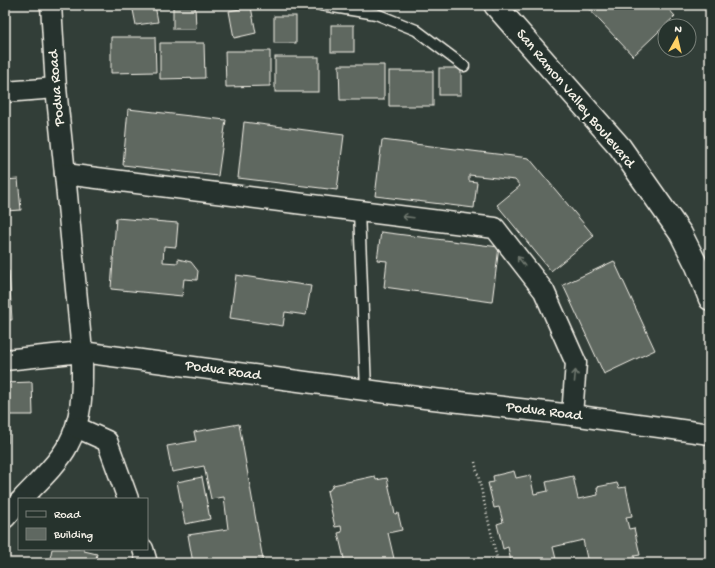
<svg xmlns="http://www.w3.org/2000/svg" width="715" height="568" font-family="'Gochi Hand',sans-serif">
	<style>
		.building { fill: #5f6861; stroke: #f4f1e8 }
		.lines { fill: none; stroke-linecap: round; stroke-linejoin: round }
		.service-casing { stroke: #f4f1e8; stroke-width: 13 }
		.minor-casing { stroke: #f4f1e8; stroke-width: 23 }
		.secondary-casing { stroke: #f4f1e8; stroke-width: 25 }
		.path { stroke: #f4f1e8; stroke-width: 2.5; stroke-dasharray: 1 3; stroke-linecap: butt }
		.service { stroke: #26332d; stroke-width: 10 }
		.minor { stroke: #26332d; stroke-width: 20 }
		.secondary { stroke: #26332d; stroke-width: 22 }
		.oneway { stroke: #6e766e }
		.labels { text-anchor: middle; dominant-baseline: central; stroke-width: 4; stroke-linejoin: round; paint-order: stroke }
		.street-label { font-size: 15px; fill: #f4f1e8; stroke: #26332d }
	</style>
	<rect width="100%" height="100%" fill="#323e38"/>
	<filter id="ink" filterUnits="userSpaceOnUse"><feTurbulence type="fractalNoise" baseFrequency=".025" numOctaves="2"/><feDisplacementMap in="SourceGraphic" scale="8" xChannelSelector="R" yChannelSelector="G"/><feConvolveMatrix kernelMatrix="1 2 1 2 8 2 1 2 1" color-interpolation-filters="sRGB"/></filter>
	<g filter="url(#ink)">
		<g class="building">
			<polygon points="132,5 155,5 158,22 136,25"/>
			<polygon points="173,5 195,5 196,29 173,29"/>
			<polygon points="585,5 665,5 675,16 633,56"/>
			<polygon points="251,7 256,33 234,38 229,11"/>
			<rect x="274" y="16" width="22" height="27"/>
			<rect x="331" y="25" width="23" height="27"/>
			<polygon points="111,37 155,37 156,72 111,73"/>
			<polygon points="160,43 204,43 205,78 160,79"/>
			<polygon points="225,51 270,51 270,86 226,87"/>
			<rect x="275" y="57" width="44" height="35"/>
			<polygon points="339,65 384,65 384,100 340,100"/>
			<rect x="439" y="68" width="22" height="27"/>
			<rect x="389" y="71" width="44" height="35"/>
			<polygon points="128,109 226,120 218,176 123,165"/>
			<polygon points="244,122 344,135 337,190 238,178"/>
			<polygon points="382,140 529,158 594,236 551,271 497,205 520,186 515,180 469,175 469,181 477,182 474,208 375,196"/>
			<polygon points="18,179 21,210 5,211 5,180"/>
			<polygon points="116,218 178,223 176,247 164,246 163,262 178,263 178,259 191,262 198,271 197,280 184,279 182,296 111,289"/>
			<polygon points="381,232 499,247 492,302 384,287 387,261 377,260"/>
			<polygon points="614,261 655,350 604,374 563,285"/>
			<polygon points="5,271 9,271 12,320 5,320"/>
			<polygon points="236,275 311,286 306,315 285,312 283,326 230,318"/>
			<polygon points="32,382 33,415 8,415 8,443 5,443 5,383"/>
			<polygon points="239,424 263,560 241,563 193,563 188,535 228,529 224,497 211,499 204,466 172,472 167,446 196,441 194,432"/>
			<polygon points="514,471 516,478 530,475 534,494 548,491 546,482 573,476 578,499 598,495 597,487 617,483 619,488 626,487 632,516 626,517 629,529 634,528 640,555 634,556 636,563 588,563 583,540 553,547 557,563 508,563 511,562 508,547 503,549 497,524 503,522 499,507 494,508 488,483 494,482 493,476"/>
			<polygon points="375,476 376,480 387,478 395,514 398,513 402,530 388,533 395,563 345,563 338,533 342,532 341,526 335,527 327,491 330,490 333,485"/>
			<polygon points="202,477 210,519 185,524 177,482"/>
			<polygon points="52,549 84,549 84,551 97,554 95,563 49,563"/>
			<polygon points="710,557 710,563 678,563"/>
		</g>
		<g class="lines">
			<defs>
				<g id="service">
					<polyline points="321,5 376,14 416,30 464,66"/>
					<polyline points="359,211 366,390"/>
				</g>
				<g id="minor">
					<polyline points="51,5 56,88 65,174 82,352 425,398 572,415 710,434"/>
					<polyline points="5,92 56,88"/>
					<polyline points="65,174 495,228 544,291 576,363 572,415"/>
					<path d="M 5,360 L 82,352 C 82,385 84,416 68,445 C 59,463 36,484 22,499"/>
					<polyline points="76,427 107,441 128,499"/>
					<polyline points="5,518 19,502"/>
					<polyline points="143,549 147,563"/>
				</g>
				<polyline id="secondary" points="495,5 620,147 681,234 697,266 710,299"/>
			</defs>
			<use href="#service" class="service-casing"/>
			<use href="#minor" class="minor-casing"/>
			<use href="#secondary" class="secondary-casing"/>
			<polyline class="path" points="475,462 498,563"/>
			<use href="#service" class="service"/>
			<use href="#minor" class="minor"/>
			<use href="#secondary" class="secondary"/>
		</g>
		<defs><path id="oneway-shaft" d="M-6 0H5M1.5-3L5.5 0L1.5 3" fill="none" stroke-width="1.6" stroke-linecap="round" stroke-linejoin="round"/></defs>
		<g class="oneway">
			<use href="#oneway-shaft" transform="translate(408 217) rotate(-173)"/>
			<use href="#oneway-shaft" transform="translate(521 261) rotate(-128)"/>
			<use href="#oneway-shaft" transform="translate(575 376) rotate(-85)"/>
		</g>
	</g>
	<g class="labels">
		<g class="street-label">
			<text transform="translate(57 88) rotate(-95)">Podva Road</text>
			<text transform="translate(575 99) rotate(50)">San Ramon Valley Boulevard</text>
			<text transform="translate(223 371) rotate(8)">Podva Road</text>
			<text transform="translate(544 412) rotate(7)">Podva Road</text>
		</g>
	</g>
	<rect width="715" height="568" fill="none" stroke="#26332d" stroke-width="20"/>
	<rect x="10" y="10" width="695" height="548" fill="none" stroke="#f4f1e8" stroke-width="1.5" filter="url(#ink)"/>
	<rect x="18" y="498" width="130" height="52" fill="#26332d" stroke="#787f78"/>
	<rect x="26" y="511" width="20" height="6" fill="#26332d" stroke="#787f78"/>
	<text x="54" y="518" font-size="12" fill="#f4f1e8">Road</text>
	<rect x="26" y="528" width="20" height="12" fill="#5f6861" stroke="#787f78"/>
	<text x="54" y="538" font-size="12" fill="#f4f1e8">Building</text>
	<g transform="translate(677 38) rotate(8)"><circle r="19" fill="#26332d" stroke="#787f78"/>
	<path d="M0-3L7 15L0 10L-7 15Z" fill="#ffd166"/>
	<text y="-6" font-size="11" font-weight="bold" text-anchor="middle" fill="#f4f1e8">N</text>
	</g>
</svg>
